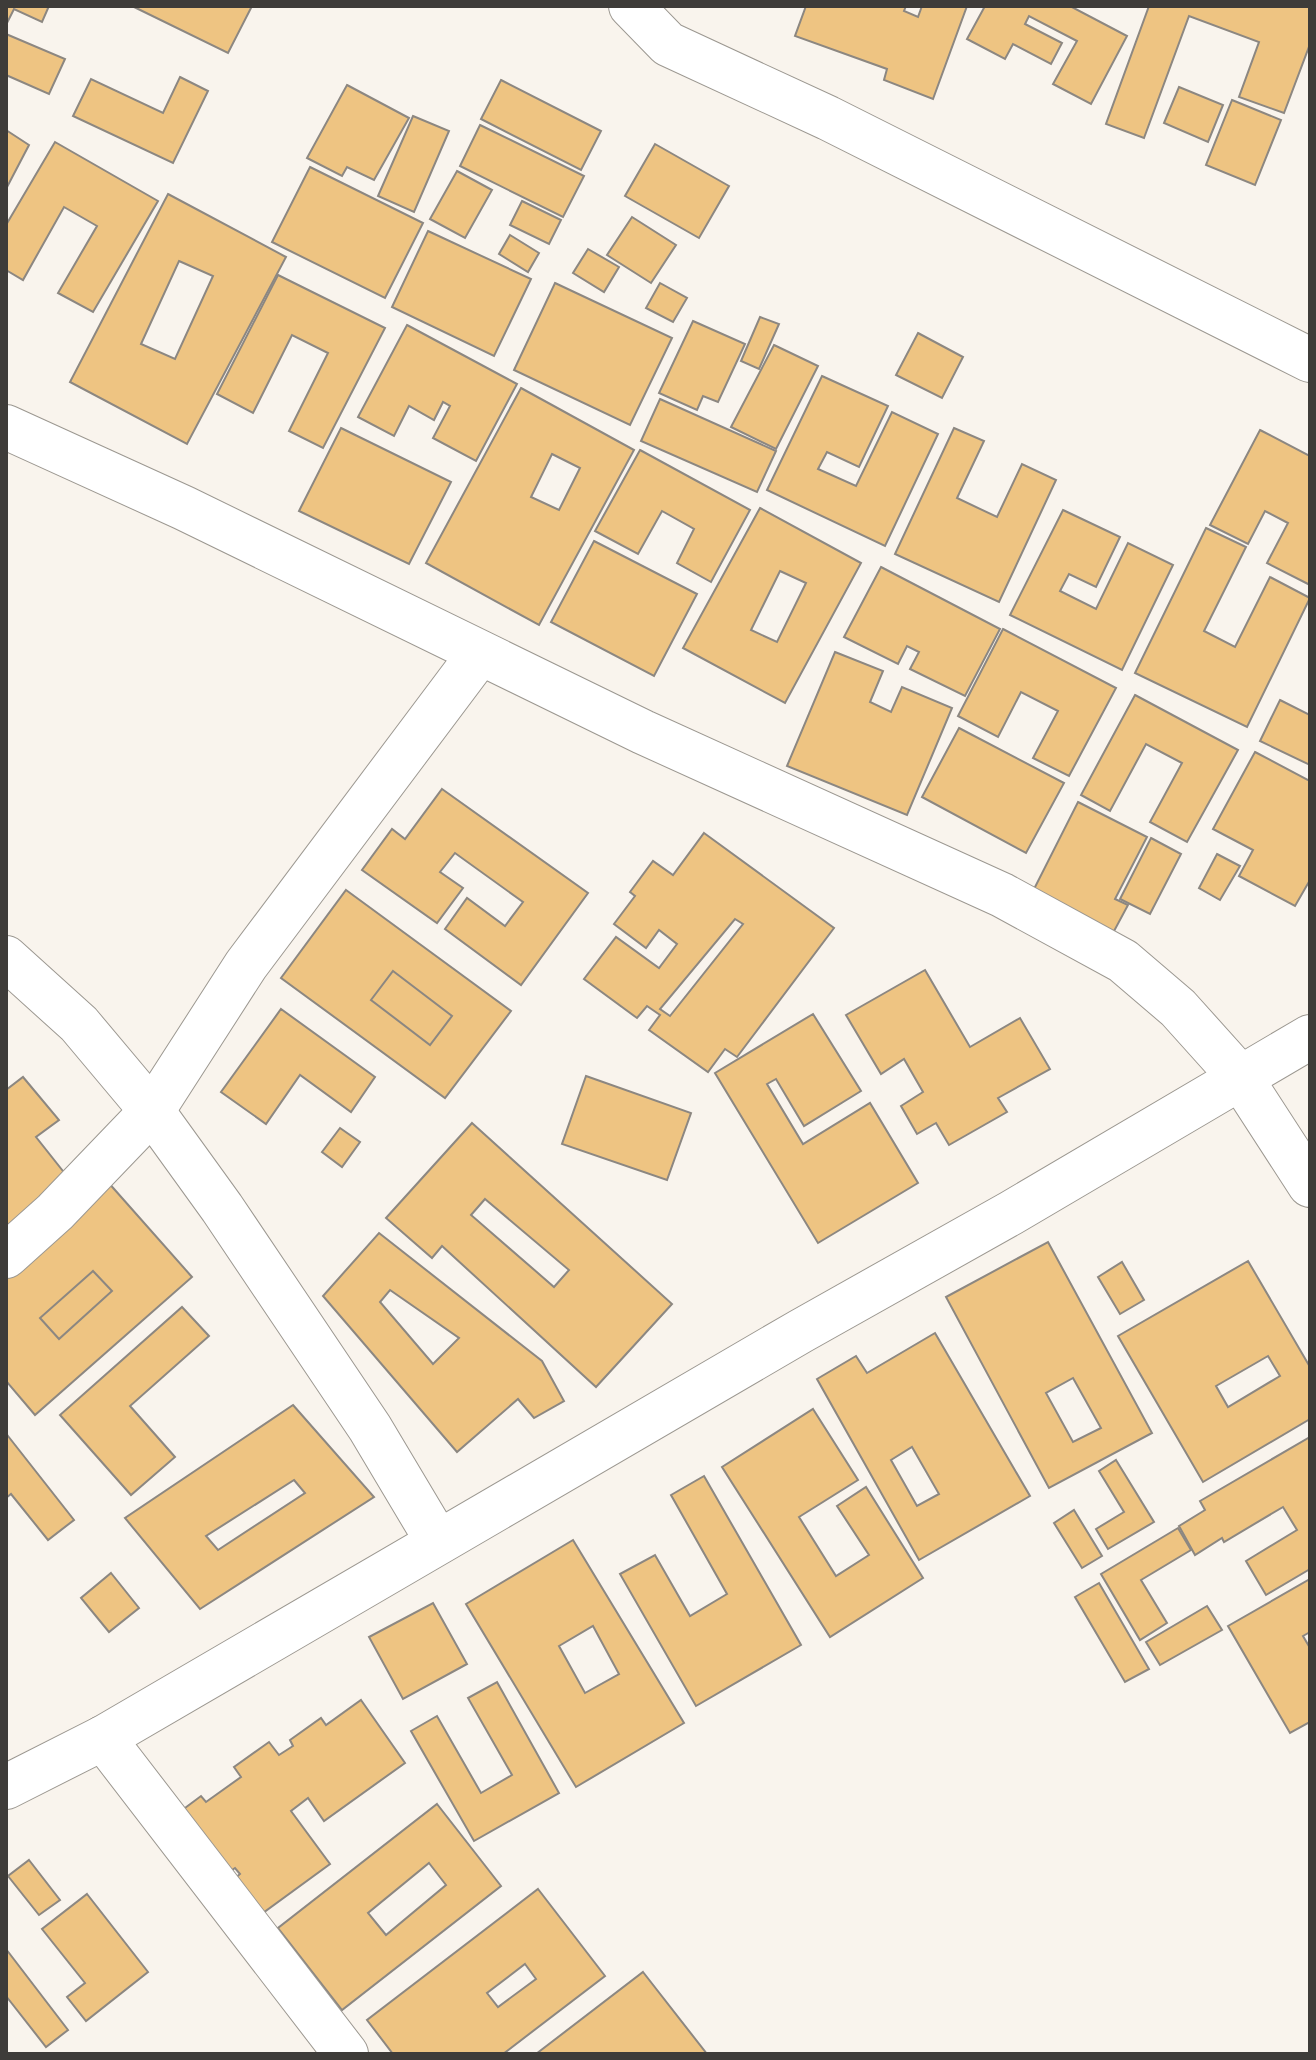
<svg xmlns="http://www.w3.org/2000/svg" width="1316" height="2060" font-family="Mulish,sans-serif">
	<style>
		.building { fill: #eec482; stroke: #8c8781; stroke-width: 2; fill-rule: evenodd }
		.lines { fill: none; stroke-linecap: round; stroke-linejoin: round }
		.minor-casing { stroke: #9c9891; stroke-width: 46 }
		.minor { stroke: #fff; stroke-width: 44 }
	</style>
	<rect width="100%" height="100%" fill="#f9f4ed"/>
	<g class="building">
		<polygon points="6,6 49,6 42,22 14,9 7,23"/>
		<polygon points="132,6 252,6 228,53"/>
		<polygon points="806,6 906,6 904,11 918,17 922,6 967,6 933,99 884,80 887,69 795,36"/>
		<polygon points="985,6 1070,6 1127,36 1091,104 1053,84 1077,41 1029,16 1025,24 1062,43 1051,64 1013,44 1005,59 967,39"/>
		<polygon points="1149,6 1310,6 1310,44 1284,113 1239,97 1259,42 1189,16 1144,138 1106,124"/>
		<polygon points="6,34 65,59 49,94 6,75"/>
		<polygon points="180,77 208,91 173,163 73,116 91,79 163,113"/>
		<polygon points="501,80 601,131 581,170 481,119"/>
		<polygon points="347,85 409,118 374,180 347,167 342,176 307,158"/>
		<polygon points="1179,87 1223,105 1208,142 1164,123"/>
		<polygon points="1232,100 1281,120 1255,185 1206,165"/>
		<polygon points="413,116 449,131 414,212 378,196"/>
		<polygon points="480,125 584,176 563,217 460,166"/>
		<polygon points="6,130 29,145 6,189"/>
		<polygon points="55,142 158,201 93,312 58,293 97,226 64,207 23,280 6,270 6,225"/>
		<polygon points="655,144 729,186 699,238 625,196"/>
		<polygon points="310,167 423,223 385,298 272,242"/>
		<polygon points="457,171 492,190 465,238 430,219"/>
		<path d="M 168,194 L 286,257 L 187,444 L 70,382 ZM 179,261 L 213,276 L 175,359 L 141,344 Z"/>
		<polygon points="522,201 561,220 549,244 510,225"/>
		<polygon points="632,217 676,245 651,283 607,255"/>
		<polygon points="428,231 531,279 494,356 392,307"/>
		<polygon points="510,235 539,253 528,272 499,254"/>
		<polygon points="588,249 619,267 604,292 573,273"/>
		<polygon points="278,275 385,328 323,448 289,431 328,353 292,335 253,413 217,394"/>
		<polygon points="555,283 672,338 630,425 514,370"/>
		<polygon points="660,283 687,298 673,322 646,308"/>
		<polygon points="760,317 779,324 759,369 741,361"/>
		<polygon points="693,321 745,344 718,402 703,396 697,410 659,393"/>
		<polygon points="407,325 517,384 476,461 433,438 450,406 443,402 434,420 409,406 394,436 358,417"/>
		<polygon points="918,333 963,357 942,398 896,375"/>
		<polygon points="774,345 818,366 776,449 731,427"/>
		<polygon points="822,376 888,406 859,467 827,452 818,469 856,486 892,412 938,434 885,546 767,490"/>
		<path d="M 521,388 L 634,450 L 539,625 L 426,563 ZM 552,454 L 580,468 L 559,510 L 531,497 Z"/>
		<polygon points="660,399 776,451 757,492 641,441"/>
		<polygon points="341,428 451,482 409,564 299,511"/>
		<polygon points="954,428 984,441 957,498 997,517 1022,464 1056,480 999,602 895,554"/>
		<polygon points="1260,430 1310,456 1310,585 1267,563 1288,523 1265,511 1248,544 1210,525"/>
		<polygon points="640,450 750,510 711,582 677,563 694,529 662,511 638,554 595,531"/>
		<path d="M 760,508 L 861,563 L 785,703 L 683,648 ZM 780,571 L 806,583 L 777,642 L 751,630 Z"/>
		<polygon points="1063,510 1120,537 1096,587 1069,574 1060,591 1096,609 1128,543 1173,565 1122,670 1010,615"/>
		<polygon points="1206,528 1246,547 1204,631 1235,647 1270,577 1310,598 1247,727 1135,673"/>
		<polygon points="594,541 697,594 654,676 551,622"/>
		<polygon points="881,567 1000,629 965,696 910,669 919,652 907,646 898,664 844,637"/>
		<polygon points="1003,629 1116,688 1069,776 1033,758 1058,711 1021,692 998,737 958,716"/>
		<polygon points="835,652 883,671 870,702 891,712 902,687 952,708 907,815 787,766"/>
		<polygon points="1135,695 1238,750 1187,842 1150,822 1182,763 1146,744 1110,811 1081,795"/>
		<polygon points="1280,700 1310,715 1310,765 1260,741"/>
		<polygon points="959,728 1064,783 1026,853 922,797"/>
		<polygon points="1255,752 1310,781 1310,880 1295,906 1239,876 1253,850 1213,829"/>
		<polygon points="442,789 588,893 521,985 445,929 467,898 505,926 523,902 455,853 440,872 463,888 437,923 362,870 392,829 405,839"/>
		<polygon points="1078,802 1147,837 1115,899 1128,905 1113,933 1032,893"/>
		<path d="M 704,833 L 834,928 L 737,1057 L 725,1049 L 708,1072 L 649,1030 L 660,1015 L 647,1006 L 637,1018 L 584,979 L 616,937 L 659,968 L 677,944 L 659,930 L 646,948 L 614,924 L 635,896 L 630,892 L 653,861 L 673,875 ZM 735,919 L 743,924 L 670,1016 L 660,1009 Z"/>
		<polygon points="1151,838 1181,854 1150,914 1120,899"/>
		<polygon points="1217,854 1240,866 1220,900 1199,888"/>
		<polygon points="346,890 511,1011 445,1098 281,978"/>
		<polygon points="925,970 970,1047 1020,1018 1050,1069 998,1098 1007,1112 949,1145 936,1123 917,1134 901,1106 923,1092 904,1059 881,1074 846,1015"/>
		<polygon points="393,971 452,1016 430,1045 371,1000"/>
		<polygon points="281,1009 375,1077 351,1112 300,1075 266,1124 221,1092"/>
		<polygon points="813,1014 861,1091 804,1126 776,1079 767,1084 803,1144 870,1103 918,1183 818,1243 715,1073"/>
		<polygon points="586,1076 691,1113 667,1180 562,1144"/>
		<polygon points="23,1077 59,1120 36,1137 74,1185 6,1238 6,1090"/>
		<path d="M 472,1123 L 672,1304 L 596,1387 L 442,1246 L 432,1258 L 386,1218 ZM 485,1199 L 569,1270 L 554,1287 L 471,1215 Z"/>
		<polygon points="340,1128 360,1142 342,1167 322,1152"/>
		<polygon points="107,1181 192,1277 35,1415 6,1381 6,1269"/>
		<path d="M 379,1233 L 542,1361 L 564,1401 L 534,1418 L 518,1399 L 457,1452 L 323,1296 ZM 390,1290 L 459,1338 L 433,1364 L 380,1302 Z"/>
		<path d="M 1048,1242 L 1152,1433 L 1049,1488 L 946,1297 ZM 1073,1378 L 1101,1428 L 1073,1442 L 1046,1393 Z"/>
		<path d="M 1248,1261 L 1310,1367 L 1310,1419 L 1203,1482 L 1118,1336 ZM 1268,1356 L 1280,1376 L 1228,1407 L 1216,1386 Z"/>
		<polygon points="1122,1262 1144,1300 1120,1314 1098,1277"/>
		<polygon points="93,1271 112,1291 59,1339 40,1318"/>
		<polygon points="182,1307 209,1336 130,1406 175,1457 131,1495 60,1415"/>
		<path d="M 935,1333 L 1030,1496 L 919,1560 L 817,1379 L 856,1356 L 867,1373 ZM 912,1447 L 939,1494 L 917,1506 L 891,1460 Z"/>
		<path d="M 293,1405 L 374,1497 L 200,1609 L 125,1518 ZM 294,1480 L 305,1493 L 218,1550 L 206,1536 Z"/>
		<polygon points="813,1409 858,1480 799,1517 836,1576 869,1555 837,1506 866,1487 923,1578 830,1637 722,1467"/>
		<polygon points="8,1436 74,1520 48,1540 11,1494 6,1498 6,1438"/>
		<polygon points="1310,1437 1310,1569 1266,1595 1246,1561 1297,1530 1283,1507 1224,1542 1222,1538 1195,1555 1179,1526 1205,1510 1200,1501"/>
		<polygon points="1116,1460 1154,1522 1108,1549 1096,1529 1124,1512 1099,1471"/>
		<polygon points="704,1476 801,1645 696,1706 620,1574 655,1555 690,1616 727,1594 671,1495"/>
		<polygon points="1074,1510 1102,1556 1082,1568 1054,1523"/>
		<polygon points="1178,1528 1191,1550 1141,1580 1167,1623 1140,1640 1101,1574"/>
		<path d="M 573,1540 L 684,1723 L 576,1787 L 466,1604 ZM 593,1626 L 619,1674 L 585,1693 L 559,1646 Z"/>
		<polygon points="111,1573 139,1608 109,1632 81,1598"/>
		<polygon points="1310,1579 1310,1632 1303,1636 1310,1648 1310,1722 1290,1733 1228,1626"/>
		<polygon points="1099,1583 1149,1669 1125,1682 1075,1597"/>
		<polygon points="433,1603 467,1664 403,1699 369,1637"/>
		<polygon points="1207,1606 1222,1630 1160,1665 1146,1642"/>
		<polygon points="497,1682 559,1793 474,1841 411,1731 437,1716 481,1793 512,1775 468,1698"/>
		<polygon points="361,1700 405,1763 324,1821 308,1798 291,1811 330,1864 256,1918 231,1882 240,1874 235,1868 223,1876 177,1814 201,1796 206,1802 241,1777 234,1767 269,1742 279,1755 293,1746 290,1740 321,1718 326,1725"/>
		<path d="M 437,1804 L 501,1886 L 342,2010 L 278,1928 ZM 429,1863 L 446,1885 L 386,1935 L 368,1913 Z"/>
		<polygon points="29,1860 60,1900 39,1915 8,1876"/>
		<path d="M 538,1889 L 605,1976 L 503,2054 L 393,2054 L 367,2020 ZM 525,1964 L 536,1979 L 498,2007 L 487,1993 Z"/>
		<polygon points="87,1894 148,1972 86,2021 67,1997 85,1983 42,1929"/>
		<polygon points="6,1949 68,2030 46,2047 6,1996"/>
		<polygon points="643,1972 707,2054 536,2054"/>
	</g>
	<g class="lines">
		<defs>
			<g id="minor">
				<polyline points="631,6 668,44 828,118 1310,360"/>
				<polyline points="6,427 184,508 643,732 1002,895 1123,961 1178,1008 1240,1077 1310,1185"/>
				<polyline points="6,958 79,1024 152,1111 222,1208 370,1428 438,1542"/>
				<polyline points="6,1256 55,1212 152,1111 246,965 480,653"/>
				<polyline points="103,1738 346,2054"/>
				<polyline points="6,1787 103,1738 801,1331 1011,1213 1310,1037"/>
			</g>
		</defs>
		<use href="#minor" class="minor-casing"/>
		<use href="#minor" class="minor"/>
	</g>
	<rect width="1316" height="2060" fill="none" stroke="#3e3c39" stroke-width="16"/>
</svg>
